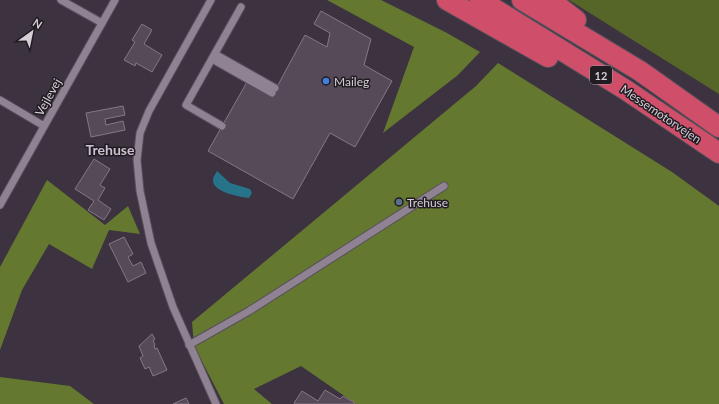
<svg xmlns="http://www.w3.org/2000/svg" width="719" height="404" font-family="Lato,sans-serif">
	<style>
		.green { fill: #566628 }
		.forest { fill: #64782f }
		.water { fill: #26738a }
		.building { fill: #564a58; stroke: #847786 }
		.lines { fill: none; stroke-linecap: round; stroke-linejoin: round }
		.minor-casing { stroke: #59505b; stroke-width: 9 }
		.highway-casing { stroke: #59505b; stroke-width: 22 }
		.minor { stroke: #8f8292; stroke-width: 7 }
		.highway { stroke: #cf4f6b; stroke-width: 20 }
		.shop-dot { fill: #3f7fe0; stroke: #211c22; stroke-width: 1.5 }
		.service-dot { fill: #5c6f8a; stroke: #211c22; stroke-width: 1.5 }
		.labels { text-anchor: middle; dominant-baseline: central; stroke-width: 3; stroke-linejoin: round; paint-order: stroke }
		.shield { fill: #211c22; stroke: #9f99a1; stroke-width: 1 }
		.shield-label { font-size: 11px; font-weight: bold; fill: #d5ced7 }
		.poi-label { font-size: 12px; fill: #d5ced7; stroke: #211c22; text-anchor: start }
		.street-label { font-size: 12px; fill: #d5ced7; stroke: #211c22 }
		.quarter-label { font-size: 14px; font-weight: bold; fill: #cdbfcf; stroke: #211c22 }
	</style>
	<rect width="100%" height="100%" fill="#3d323f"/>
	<polygon class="green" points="570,0 719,0 719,94 569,0"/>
	<g class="forest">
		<polygon points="327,0 381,0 447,33 480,52 458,75 383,133 414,47"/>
		<polygon points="498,63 672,172 719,206 719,404 356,404 301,366 254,389 272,404 224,404 194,346 192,322 476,86"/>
		<polygon points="47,180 105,225 128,206 140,234 109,230 92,269 49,244 22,290 0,350 0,267"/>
		<polygon points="0,377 70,386 94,404 0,404"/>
	</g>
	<path class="water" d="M 217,171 L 230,183 L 250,189 L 252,193 L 249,198 C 240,197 212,192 213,180 C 213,177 216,173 217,171 Z"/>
	<g class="building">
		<polygon points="321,11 371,39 364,65 392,81 355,147 330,133 293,199 208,151 247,82 272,96 305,35 327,47 330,33 314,24"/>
		<polygon points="142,24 152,30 144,44 162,55 152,72 136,63 135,66 124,60 135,42 132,40"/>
		<polygon points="123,106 125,115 105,119 106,125 123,121 125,130 91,137 86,113"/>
		<polygon points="94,159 110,169 100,185 105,188 98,200 111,209 104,220 88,210 94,201 75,189"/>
		<polygon points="124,237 133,254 128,257 133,266 141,262 146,273 128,282 109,244"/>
		<polygon points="152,334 155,339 153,340 155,345 154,346 155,349 157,348 167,370 153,376 149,367 145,369 140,358 143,356 139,346"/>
		<polygon points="325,390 340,399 343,396 355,403 354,404 296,404 294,403 302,391 318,401"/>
		<polygon points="186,398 189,404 173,404"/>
	</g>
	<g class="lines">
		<defs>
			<g id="minor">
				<polyline points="61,0 102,23"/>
				<polyline points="211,0 149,111 140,133 137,160 140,191 151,243 173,307 216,404"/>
				<polyline points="215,54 275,88"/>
				<polyline points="212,59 272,93"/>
				<polyline points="0,100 44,126"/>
				<polyline points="222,126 186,105 241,7"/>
				<polyline points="0,205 115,0"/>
				<polyline points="189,345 249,311 444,186"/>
			</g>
			<g id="highway">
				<polyline points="447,0 548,57"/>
				<polyline points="480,0 626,90 719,153"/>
				<polyline points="522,0 640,71 719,127"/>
				<polyline points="550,0 576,20"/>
			</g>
		</defs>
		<use href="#minor" class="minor-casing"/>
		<use href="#highway" class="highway-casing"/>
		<use href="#minor" class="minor"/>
		<use href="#highway" class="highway"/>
	</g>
	<circle class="shop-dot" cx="326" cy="81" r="4"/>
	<circle class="service-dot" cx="399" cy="202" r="4"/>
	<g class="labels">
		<rect class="shield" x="590" y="66" width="22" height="18" rx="3"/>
		<g class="shield-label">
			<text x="601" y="75">12</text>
		</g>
		<g class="poi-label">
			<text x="334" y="81">Maileg</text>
			<text x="407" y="202">Trehuse</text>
		</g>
		<g class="street-label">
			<text transform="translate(48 97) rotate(-61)">Vejlevej</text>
			<text transform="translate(661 114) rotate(34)">Messemotorvejen</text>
		</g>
		<g class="quarter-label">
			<text x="110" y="149">Trehuse</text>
		</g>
	</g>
	<g transform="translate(32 32) rotate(33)" stroke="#211c22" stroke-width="3" paint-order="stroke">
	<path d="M0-3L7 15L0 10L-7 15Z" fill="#d5ced7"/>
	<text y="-6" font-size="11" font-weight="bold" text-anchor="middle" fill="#d5ced7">N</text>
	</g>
</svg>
